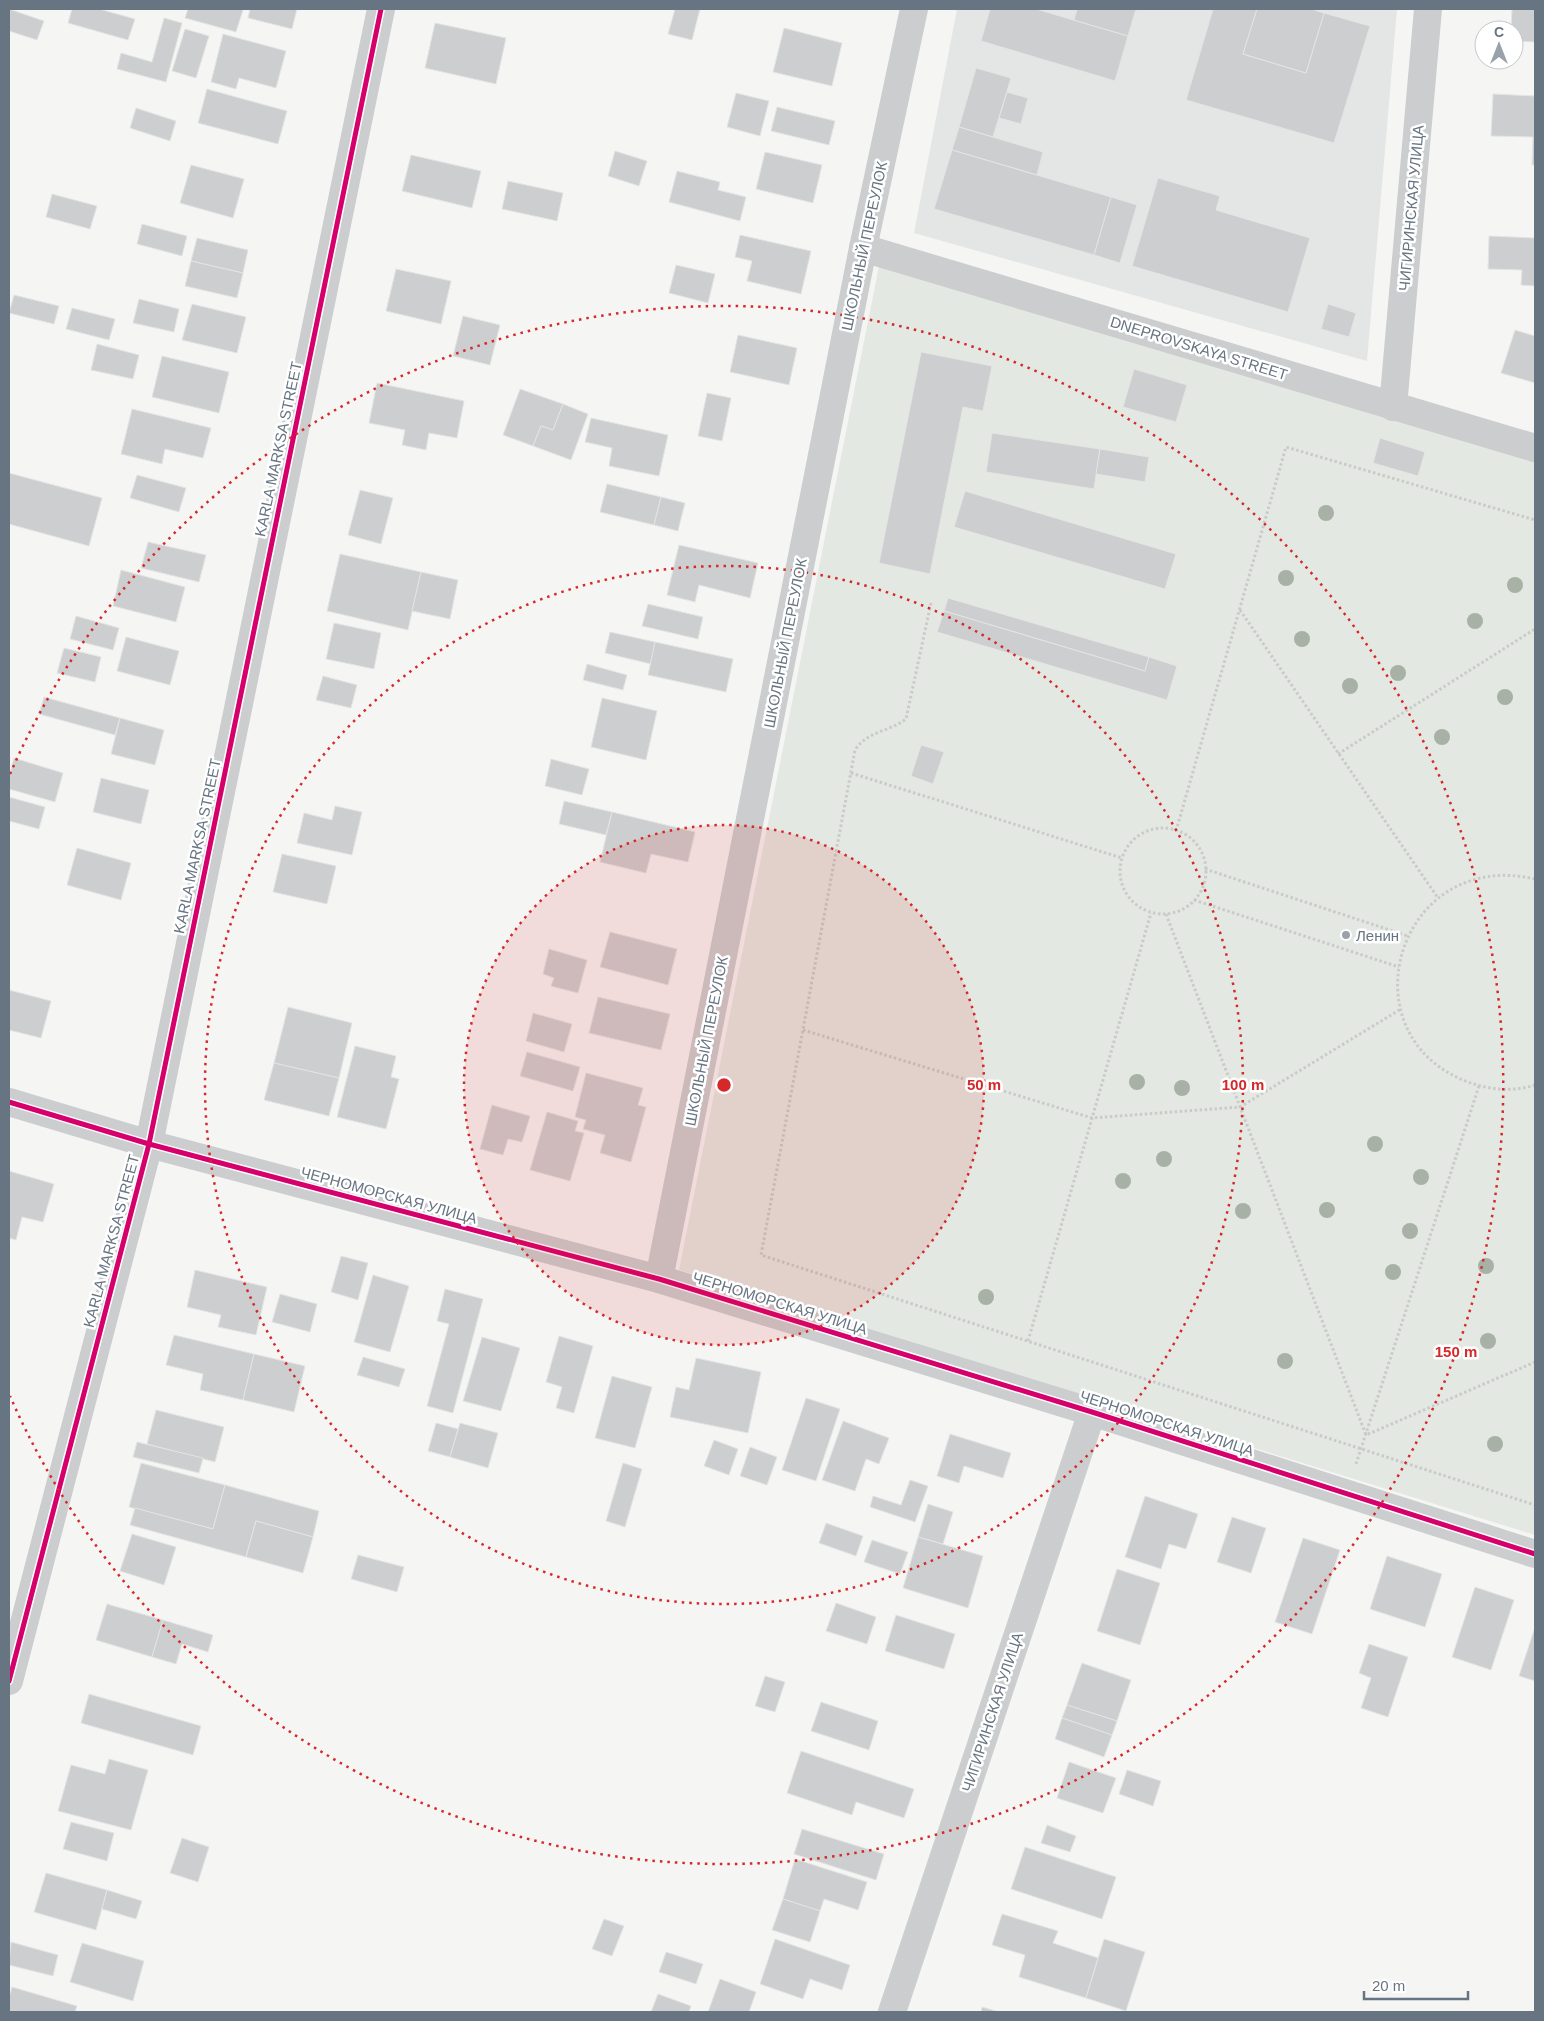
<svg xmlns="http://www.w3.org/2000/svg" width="1544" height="2021" font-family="Arial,sans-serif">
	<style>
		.built { fill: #e4e5e5 }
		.green { fill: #e4e8e2 }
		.building { fill: #cdcecf; stroke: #e4e4e4 }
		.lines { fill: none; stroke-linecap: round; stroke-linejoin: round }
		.path { stroke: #cacaca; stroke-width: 3; stroke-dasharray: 2.5 2.5; stroke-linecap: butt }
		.minor { stroke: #cbcdce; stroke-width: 28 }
		.cycleway-casing { stroke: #fff; stroke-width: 8 }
		.cycleway { stroke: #d6006c; stroke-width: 5 }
		.tree { fill: #a7b1a5 }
		.ring { fill: none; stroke: #d62828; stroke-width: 2.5; stroke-dasharray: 2.5 5 }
		.poi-dot { fill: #99a2aa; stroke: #fff; stroke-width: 2 }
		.labels { text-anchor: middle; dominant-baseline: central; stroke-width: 5; stroke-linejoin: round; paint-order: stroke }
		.street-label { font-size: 15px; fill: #677582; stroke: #fff }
		.poi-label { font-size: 15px; fill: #677582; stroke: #fff; text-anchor: start }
		.centre { fill: #d62828; stroke: #fff; stroke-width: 2.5 }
		.ring-label { font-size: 15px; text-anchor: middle; font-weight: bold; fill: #d62828; stroke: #fff; stroke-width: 5; stroke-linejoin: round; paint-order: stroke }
	</style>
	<rect width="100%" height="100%" fill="#f5f5f4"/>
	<polygon class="built" points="957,9 1397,9 1367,361 914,233"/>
	<polygon class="green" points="879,266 1535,459 1535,1535 679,1270"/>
	<g class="building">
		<polygon points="9,9 44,21 37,40 9,31"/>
		<polygon points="72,9 99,9 135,19 128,40 68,23"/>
		<polygon points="188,9 240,9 243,10 236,32 185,18"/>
		<polygon points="250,9 297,9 292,29 248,18"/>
		<polygon points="675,9 700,9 692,40 668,34"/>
		<polygon points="990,9 1036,9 1128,36 1115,81 981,41"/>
		<polygon points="1077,9 1136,9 1128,36 1074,20"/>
		<polygon points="1213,9 1257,9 1243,54 1306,73 1324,13 1370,26 1334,143 1186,100"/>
		<polygon points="1257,9 1311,9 1324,13 1306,73 1243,54"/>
		<polygon points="1512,9 1535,9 1535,42 1514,41 1514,30 1511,30"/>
		<polygon points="164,18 182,23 166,82 117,69 121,53 152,62"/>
		<polygon points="435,23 506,38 496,84 425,68"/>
		<polygon points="784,28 842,43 832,86 773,72"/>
		<polygon points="185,29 209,36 196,78 172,71"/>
		<polygon points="223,34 286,51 276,88 239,78 236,89 211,82"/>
		<polygon points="976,68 1011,78 993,137 959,127"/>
		<polygon points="207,89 287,111 278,144 198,123"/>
		<polygon points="1007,92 1028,98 1021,124 999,118"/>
		<polygon points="736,93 769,101 760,136 727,127"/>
		<polygon points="1493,94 1535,96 1535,165 1532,165 1533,137 1491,136"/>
		<polygon points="777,107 835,121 829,145 771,131"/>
		<polygon points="136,108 176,121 170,141 130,128"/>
		<polygon points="959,127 1043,152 1037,175 952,150"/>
		<polygon points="952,150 1111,197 1094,255 934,209"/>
		<polygon points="615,151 647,161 639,186 608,176"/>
		<polygon points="765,152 822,165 813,203 756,189"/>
		<polygon points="411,155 481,171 472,208 402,191"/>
		<polygon points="191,165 244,179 233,218 180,203"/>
		<polygon points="677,171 720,182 718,190 746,197 740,221 669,202"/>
		<polygon points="1158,178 1220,196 1216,210 1310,238 1288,312 1132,266"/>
		<polygon points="508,181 563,193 557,221 502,209"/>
		<polygon points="52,194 97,206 90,229 46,217"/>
		<polygon points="1111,197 1137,205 1120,263 1094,255"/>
		<polygon points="142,224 187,236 182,256 137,244"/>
		<polygon points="740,235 811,251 801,294 747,281 752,261 735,257"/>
		<polygon points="1489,236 1535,238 1535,286 1521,285 1522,270 1488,269"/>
		<polygon points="197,238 248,250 243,273 191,261"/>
		<polygon points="191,261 243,273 237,298 185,286"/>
		<polygon points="676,265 715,274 708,303 669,293"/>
		<polygon points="396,269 451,281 441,324 386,311"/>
		<polygon points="14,295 59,306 54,324 9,313"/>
		<polygon points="139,299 179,309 174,332 133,323"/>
		<polygon points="192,304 246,317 237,353 182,340"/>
		<polygon points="1328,304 1356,313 1349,337 1321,329"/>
		<polygon points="72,308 115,319 109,340 66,329"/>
		<polygon points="463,316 500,325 490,365 453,356"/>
		<polygon points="1515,330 1535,336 1535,383 1501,373"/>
		<polygon points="738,335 797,348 789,385 730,372"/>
		<polygon points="97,344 139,355 133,379 91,370"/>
		<polygon points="921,352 992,366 983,411 963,407 930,574 879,563"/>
		<polygon points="162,356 229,372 219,413 152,397"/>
		<polygon points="1134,369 1187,385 1176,422 1123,407"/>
		<polygon points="377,383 464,401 457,438 429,433 426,450 402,445 405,430 369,423"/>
		<polygon points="520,389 563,404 553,430 541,426 533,446 503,435"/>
		<polygon points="707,393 731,398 722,441 698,436"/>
		<polygon points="563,404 588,414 571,460 533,446 541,426 553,430"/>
		<polygon points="132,409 211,428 203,458 165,449 162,464 121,454"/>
		<polygon points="591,418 668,435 659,476 609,466 612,448 585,442"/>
		<polygon points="992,433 1100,449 1094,489 986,472"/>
		<polygon points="1380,438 1425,452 1418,476 1373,463"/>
		<polygon points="1100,449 1149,457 1145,482 1096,474"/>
		<polygon points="9,473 102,498 89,546 9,524"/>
		<polygon points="137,475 186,488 179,512 130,498"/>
		<polygon points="607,484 661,497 654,525 600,512"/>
		<polygon points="360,490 393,498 381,544 348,535"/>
		<polygon points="965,491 1176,554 1165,589 954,527"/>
		<polygon points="661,497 685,503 678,531 654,525"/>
		<polygon points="148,542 206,555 199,582 141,568"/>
		<polygon points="679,545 758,563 750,598 699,585 695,602 667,595"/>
		<polygon points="340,554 421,572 408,630 327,611"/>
		<polygon points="121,570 185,587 176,622 113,606"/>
		<polygon points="421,572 458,580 450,619 412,611"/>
		<polygon points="948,598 1149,657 1145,671 944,611"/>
		<polygon points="648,604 703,617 698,639 642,626"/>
		<polygon points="944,611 1145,671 1149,657 1177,666 1167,700 937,632"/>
		<polygon points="76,616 119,628 113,650 70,639"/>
		<polygon points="334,623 381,633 374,669 326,659"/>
		<polygon points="610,632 655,642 651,664 605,653"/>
		<polygon points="126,637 179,651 170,685 117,671"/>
		<polygon points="655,642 733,659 726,692 648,675"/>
		<polygon points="64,648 101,657 95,682 57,673"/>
		<polygon points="587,664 627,675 623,690 583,680"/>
		<polygon points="323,676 357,685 351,708 316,700"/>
		<polygon points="44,697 120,718 115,735 39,714"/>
		<polygon points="602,698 657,711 646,760 591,747"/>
		<polygon points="120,718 164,730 155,765 111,754"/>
		<polygon points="921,745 944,752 933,784 911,776"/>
		<polygon points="14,758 63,773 55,802 9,789 9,777"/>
		<polygon points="551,759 589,769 582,795 545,786"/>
		<polygon points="101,778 149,790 141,824 93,812"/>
		<polygon points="9,797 45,807 39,829 9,821"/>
		<polygon points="564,801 612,812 606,835 559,824"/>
		<polygon points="335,806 362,812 352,855 297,843 304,813 332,820"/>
		<polygon points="612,812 695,832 688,862 651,854 646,873 600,862"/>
		<polygon points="77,848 131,863 121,900 67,885"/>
		<polygon points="282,854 336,866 327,904 273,892"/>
		<polygon points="610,932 677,949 668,985 600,967"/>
		<polygon points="549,949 587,960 578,993 551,986 554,978 543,974"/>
		<polygon points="9,990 51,1001 41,1038 9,1030"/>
		<polygon points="598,997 670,1014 661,1050 589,1033"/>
		<polygon points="288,1007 352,1023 339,1078 274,1063"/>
		<polygon points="533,1013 572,1024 564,1052 526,1041"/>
		<polygon points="355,1046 396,1056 391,1077 399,1079 386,1129 337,1117"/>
		<polygon points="527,1052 580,1067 573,1091 520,1076"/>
		<polygon points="274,1063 339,1078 329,1116 264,1100"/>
		<polygon points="586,1073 643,1088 638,1105 646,1107 631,1162 600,1153 605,1135 583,1129 586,1120 575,1117"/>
		<polygon points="492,1105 530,1116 522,1142 508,1139 503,1155 480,1149"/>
		<polygon points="547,1112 578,1121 575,1131 584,1133 570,1181 530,1170"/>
		<polygon points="9,1171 54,1184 43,1222 22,1217 16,1240 9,1238"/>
		<polygon points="341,1256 368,1263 358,1300 331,1292"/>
		<polygon points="195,1270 267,1287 256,1335 218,1327 221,1315 187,1307"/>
		<polygon points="373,1275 409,1286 390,1352 354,1342"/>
		<polygon points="445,1289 483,1299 453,1413 427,1406 449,1324 437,1321"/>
		<polygon points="280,1294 317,1304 310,1332 272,1322"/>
		<polygon points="174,1335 254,1354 243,1400 200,1390 203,1374 166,1365"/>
		<polygon points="559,1336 593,1346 574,1413 556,1408 562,1387 546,1382"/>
		<polygon points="482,1337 520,1348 501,1411 463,1401"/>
		<polygon points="254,1354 305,1366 294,1412 243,1400"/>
		<polygon points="363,1357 405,1369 399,1387 357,1375"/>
		<polygon points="696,1358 761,1372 748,1433 670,1417 676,1387 689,1390"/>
		<polygon points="612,1376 652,1387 635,1448 595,1438"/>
		<polygon points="806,1398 840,1409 816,1481 782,1470"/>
		<polygon points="156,1410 224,1427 215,1462 147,1444"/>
		<polygon points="843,1421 889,1438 879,1464 866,1459 855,1491 822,1480"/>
		<polygon points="436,1423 458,1429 450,1457 428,1451"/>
		<polygon points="460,1423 498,1433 488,1468 450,1457"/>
		<polygon points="950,1434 1011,1453 1003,1478 964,1466 959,1483 937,1476"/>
		<polygon points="714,1440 738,1449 729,1475 704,1466"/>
		<polygon points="137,1442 203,1458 199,1473 133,1457"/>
		<polygon points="750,1447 777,1457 767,1485 740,1476"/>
		<polygon points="141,1463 225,1485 213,1529 129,1507"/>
		<polygon points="623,1463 642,1469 625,1527 606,1521"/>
		<polygon points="910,1480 928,1486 915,1522 870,1507 873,1496 901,1505"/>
		<polygon points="225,1485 319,1511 313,1537 256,1521 246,1557 130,1525 135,1508 213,1529"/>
		<polygon points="1145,1496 1198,1514 1186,1549 1169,1544 1161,1569 1125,1557"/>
		<polygon points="928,1504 953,1512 943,1544 918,1537"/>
		<polygon points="1232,1517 1266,1528 1251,1573 1217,1562"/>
		<polygon points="256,1521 313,1537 303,1573 246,1557"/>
		<polygon points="826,1523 863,1536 856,1556 819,1543"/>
		<polygon points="132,1534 176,1547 164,1585 120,1571"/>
		<polygon points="918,1537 983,1556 968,1608 903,1588"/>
		<polygon points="1303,1538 1340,1550 1312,1634 1275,1622"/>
		<polygon points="872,1540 908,1552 900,1574 864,1562"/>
		<polygon points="358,1555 404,1567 397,1592 351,1579"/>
		<polygon points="1387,1556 1442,1574 1425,1627 1370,1609"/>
		<polygon points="1117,1569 1160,1583 1140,1645 1097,1631"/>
		<polygon points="1475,1587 1514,1600 1491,1670 1452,1657"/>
		<polygon points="836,1603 876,1617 867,1644 826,1631"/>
		<polygon points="107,1604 163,1620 152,1657 96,1640"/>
		<polygon points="896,1615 955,1634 944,1669 885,1651"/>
		<polygon points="163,1620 213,1635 208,1652 182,1644 176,1664 152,1657"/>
		<polygon points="1535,1627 1535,1681 1519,1676"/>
		<polygon points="1369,1644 1408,1657 1388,1717 1361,1708 1371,1678 1359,1673"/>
		<polygon points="1082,1663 1131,1680 1117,1721 1067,1705"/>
		<polygon points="765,1676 785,1682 775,1712 755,1706"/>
		<polygon points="89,1694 201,1726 193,1755 81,1723"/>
		<polygon points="821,1702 878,1721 869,1750 811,1731"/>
		<polygon points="1067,1705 1117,1721 1112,1735 1062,1718"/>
		<polygon points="1062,1718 1112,1735 1104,1757 1055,1739"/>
		<polygon points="801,1751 914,1789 904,1818 856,1802 852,1815 787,1793"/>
		<polygon points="109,1759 148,1770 131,1830 58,1811 71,1765 105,1774"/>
		<polygon points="1069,1762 1116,1778 1103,1813 1057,1798"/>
		<polygon points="1127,1770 1161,1781 1153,1806 1119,1794"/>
		<polygon points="71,1822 114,1833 107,1861 63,1849"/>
		<polygon points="1047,1825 1076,1836 1070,1852 1041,1843"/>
		<polygon points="802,1829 884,1854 876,1880 794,1854"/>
		<polygon points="182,1838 209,1847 198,1882 170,1873"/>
		<polygon points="1025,1847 1116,1877 1102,1919 1011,1889"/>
		<polygon points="795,1859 867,1882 858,1910 824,1899 820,1911 783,1899"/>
		<polygon points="46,1873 107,1890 96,1930 34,1912"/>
		<polygon points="107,1890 142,1901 136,1919 102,1909"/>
		<polygon points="783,1899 820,1911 810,1942 772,1930"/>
		<polygon points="1002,1914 1058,1931 1053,1943 1098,1958 1086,1998 1019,1977 1025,1955 992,1945"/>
		<polygon points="604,1919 624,1926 612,1956 592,1949"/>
		<polygon points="775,1939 850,1965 842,1990 810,1979 803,1999 760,1984"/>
		<polygon points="1104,1939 1145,1952 1126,2011 1086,1998"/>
		<polygon points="11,1942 58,1955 53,1976 9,1965"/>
		<polygon points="82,1943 144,1961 133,2001 70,1982"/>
		<polygon points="666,1952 703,1964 696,1984 659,1972"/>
		<polygon points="720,1979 756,1992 749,2012 708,2012"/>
		<polygon points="12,1987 77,2006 75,2012 9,2012 9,1998"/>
		<polygon points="658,1994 691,2006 689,2012 651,2012"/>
		<polygon points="982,2007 999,2012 981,2012"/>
	</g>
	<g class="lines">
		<g class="path">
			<path d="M 931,603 L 906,719 C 889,732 867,731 855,750 L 761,1255 L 1535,1505"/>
			<polyline points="1240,610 1438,898"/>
			<polyline points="1338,754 1535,629"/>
			<polyline points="851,773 1122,858"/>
			<circle cx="1163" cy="871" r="43"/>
			<polyline points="1176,831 1286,447 1535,520"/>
			<polyline points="1205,869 1408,936"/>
			<path d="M 1535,879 C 1398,847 1342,1035 1468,1082 C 1489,1090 1514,1092 1535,1085"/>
			<polyline points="1194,900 1399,967"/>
			<polyline points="1166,914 1366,1435 1535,1362"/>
			<polyline points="803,1030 1092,1118 1240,1107 1401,1009"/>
			<polyline points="1028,1341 1151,913"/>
			<polyline points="1356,1464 1479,1086"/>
		</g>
		<g class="minor">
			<polyline points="863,248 1535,448"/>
			<polyline points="1393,407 1428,9"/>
			<polyline points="9,1102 149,1144 659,1279 1092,1412 1535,1554"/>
			<polyline points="659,1279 863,248 914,9"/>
			<polyline points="9,1681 149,1144 381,9"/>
			<polyline points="892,2012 1092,1412"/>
		</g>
		<defs>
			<g id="cycleway">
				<polyline points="9,1102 149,1144 659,1279 1092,1412 1535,1554"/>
				<polyline points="9,1681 149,1144 381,9"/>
			</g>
		</defs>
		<use href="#cycleway" class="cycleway-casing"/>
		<use href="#cycleway" class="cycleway"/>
	</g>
	<g class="tree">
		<circle cx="1326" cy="513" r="8"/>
		<circle cx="1286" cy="578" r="8"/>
		<circle cx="1515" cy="585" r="8"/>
		<circle cx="1475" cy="621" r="8"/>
		<circle cx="1302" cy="639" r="8"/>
		<circle cx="1398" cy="673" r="8"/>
		<circle cx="1350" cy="686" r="8"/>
		<circle cx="1505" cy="697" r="8"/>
		<circle cx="1442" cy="737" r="8"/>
		<circle cx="1137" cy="1082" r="8"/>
		<circle cx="1182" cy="1088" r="8"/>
		<circle cx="1375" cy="1144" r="8"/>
		<circle cx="1164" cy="1159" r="8"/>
		<circle cx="1421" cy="1177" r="8"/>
		<circle cx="1123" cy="1181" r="8"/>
		<circle cx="1327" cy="1210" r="8"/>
		<circle cx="1243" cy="1211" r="8"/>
		<circle cx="1410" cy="1231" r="8"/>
		<circle cx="1486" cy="1266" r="8"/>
		<circle cx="1393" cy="1272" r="8"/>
		<circle cx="986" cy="1297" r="8"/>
		<circle cx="1488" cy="1341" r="8"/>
		<circle cx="1285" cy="1361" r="8"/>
		<circle cx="1495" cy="1444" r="8"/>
	</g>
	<circle cx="724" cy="1085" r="260" fill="#d62828" fill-opacity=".12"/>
	<g class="ring">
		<circle cx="724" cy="1085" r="260"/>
		<circle cx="724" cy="1085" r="519"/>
		<path d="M10 774A779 779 0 1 1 10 1396"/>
	</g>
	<circle class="poi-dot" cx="1346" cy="935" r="5"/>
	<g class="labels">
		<g class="street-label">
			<text transform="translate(1411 208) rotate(-85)">ЧИГИРИНСКАЯ УЛИЦА</text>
			<text transform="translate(864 246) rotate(-78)">ШКОЛЬНЫЙ ПЕРЕУЛОК</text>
			<text transform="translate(1199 348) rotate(17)">DNEPROVSKAYA STREET</text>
			<text transform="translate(278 449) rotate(-78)">KARLA MARKSA STREET</text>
			<text transform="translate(785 643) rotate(-79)">ШКОЛЬНЫЙ ПЕРЕУЛОК</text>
			<text transform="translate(197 846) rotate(-78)">KARLA MARKSA STREET</text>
			<text transform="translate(706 1041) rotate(-79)">ШКОЛЬНЫЙ ПЕРЕУЛОК</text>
			<text transform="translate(389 1195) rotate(15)">ЧЕРНОМОРСКАЯ УЛИЦА</text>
			<text transform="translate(111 1241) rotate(-75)">KARLA MARKSA STREET</text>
			<text transform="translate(780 1303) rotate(17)">ЧЕРНОМОРСКАЯ УЛИЦА</text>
			<text transform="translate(1167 1423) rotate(18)">ЧЕРНОМОРСКАЯ УЛИЦА</text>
			<text transform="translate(992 1712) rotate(-72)">ЧИГИРИНСКАЯ УЛИЦА</text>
		</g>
		<g class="poi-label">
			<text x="1356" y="935">Ленин</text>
		</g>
	</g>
	<circle cx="724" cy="1085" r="8" class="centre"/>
	<g class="ring-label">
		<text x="984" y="1090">50 m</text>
		<text x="1243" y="1090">100 m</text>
		<text x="1456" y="1357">150 m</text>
	</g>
	<rect width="1544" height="2021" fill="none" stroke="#677582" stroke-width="20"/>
	<g transform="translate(1499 45)"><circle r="24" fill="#ffffff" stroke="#c2c8cd"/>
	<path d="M0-4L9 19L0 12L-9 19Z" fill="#99a2aa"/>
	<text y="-8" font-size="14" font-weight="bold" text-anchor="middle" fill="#677582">С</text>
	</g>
	<path d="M1364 1991v8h104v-8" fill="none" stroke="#677582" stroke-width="2.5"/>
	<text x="1372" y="1991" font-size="15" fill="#677582" stroke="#ffffff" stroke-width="4" paint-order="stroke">20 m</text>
</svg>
